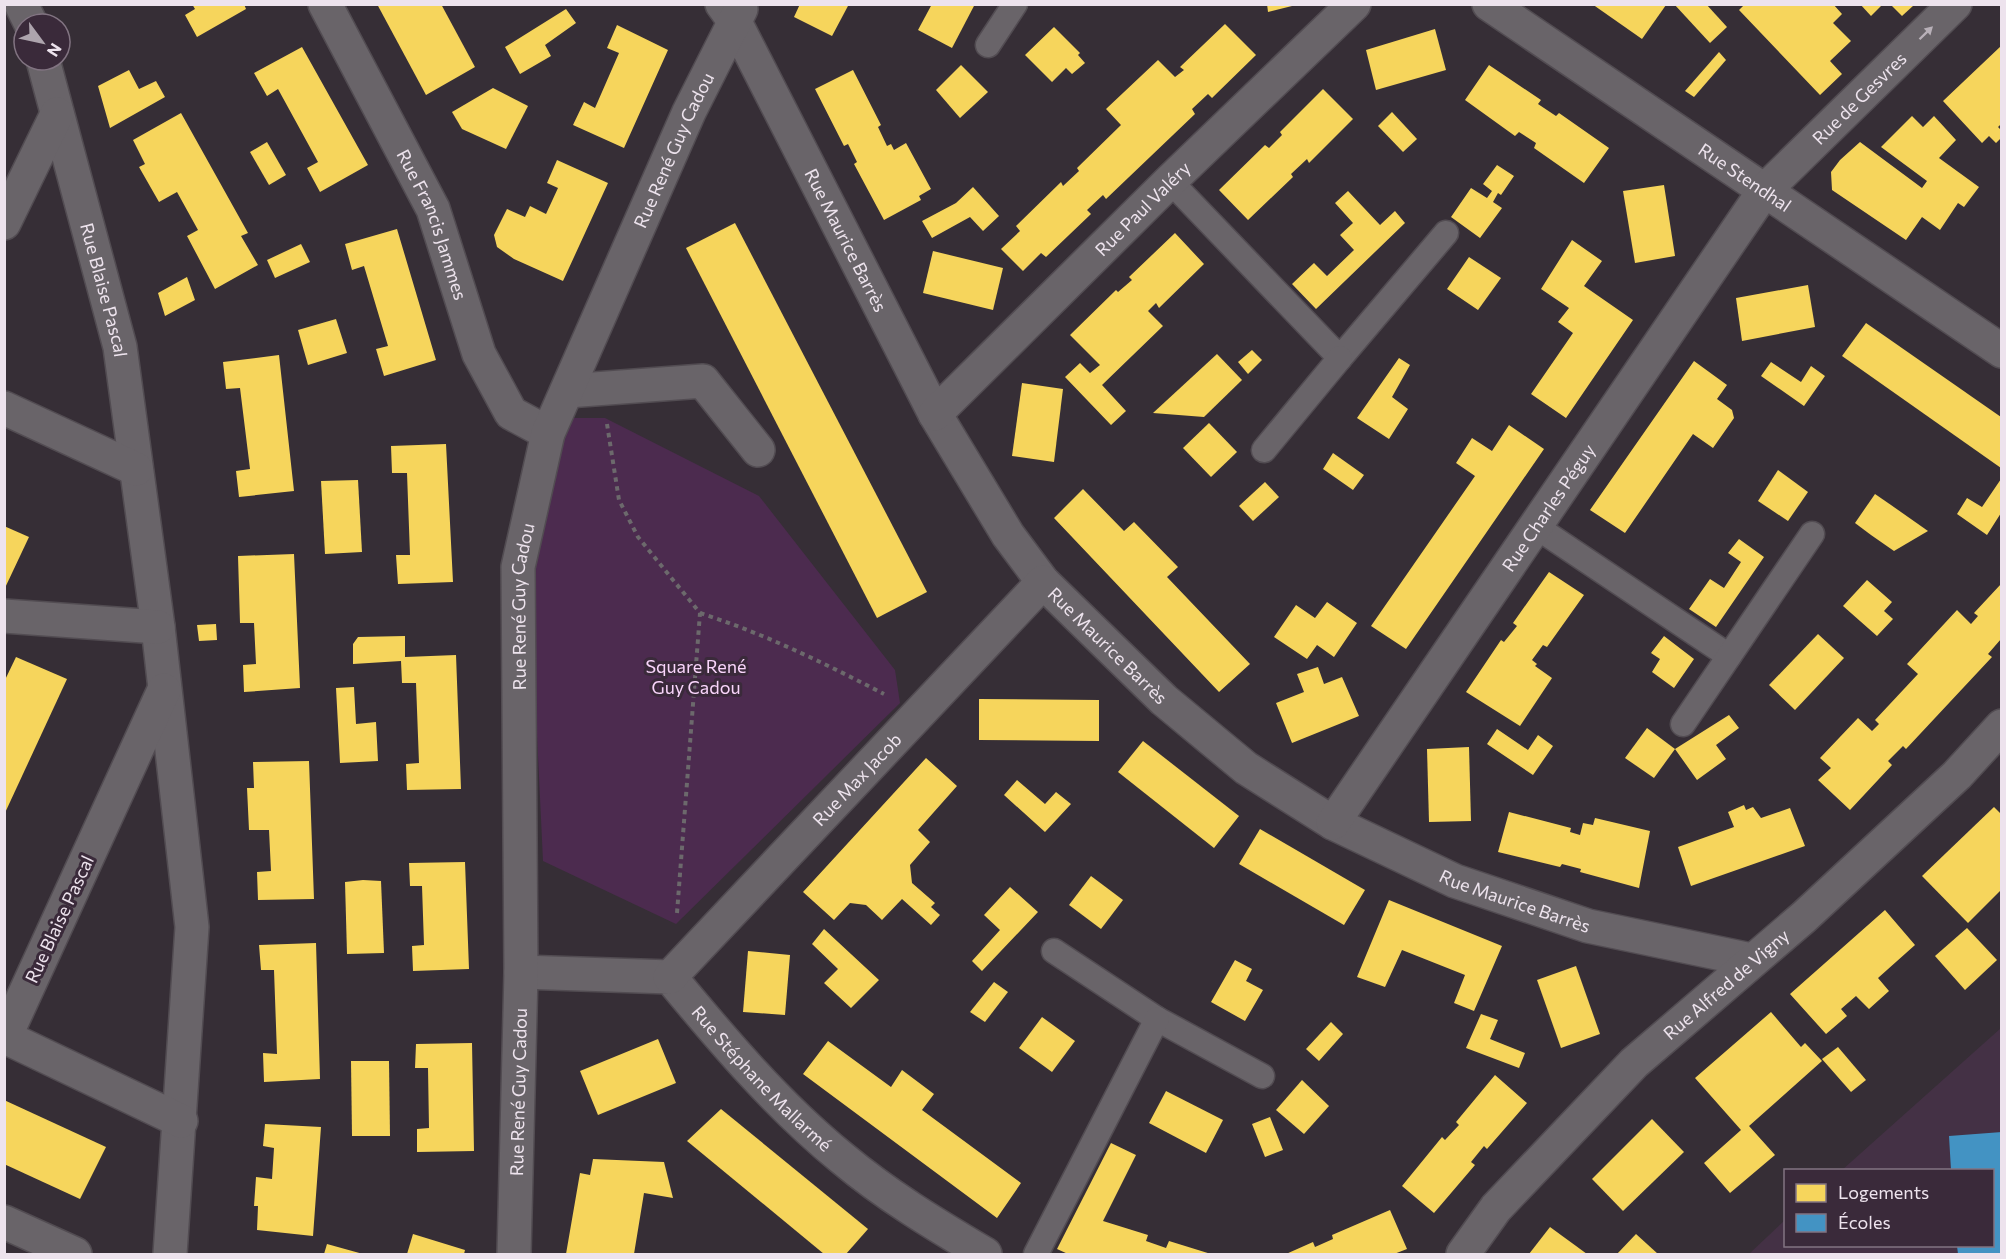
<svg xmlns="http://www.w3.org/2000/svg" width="2006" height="1259" font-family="Commissioner,sans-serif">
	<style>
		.built { fill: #443145 }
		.green { fill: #4c2b4f }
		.homes { fill: #f6d55c }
		.schools { fill: #4393c3 }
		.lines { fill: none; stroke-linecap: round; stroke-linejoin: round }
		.service-casing { stroke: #524c52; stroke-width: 27 }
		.minor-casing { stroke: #524c52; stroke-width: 36 }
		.path { stroke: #6c696c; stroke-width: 4; stroke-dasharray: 4.5 4.5; stroke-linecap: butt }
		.service { stroke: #696469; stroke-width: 24 }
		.minor { stroke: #696469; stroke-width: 33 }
		.oneway { fill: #b8b0b8 }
		.labels { text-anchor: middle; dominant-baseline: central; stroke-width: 6; stroke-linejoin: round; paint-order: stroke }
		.street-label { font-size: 18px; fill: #ede3ed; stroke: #3a2a3a }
		.park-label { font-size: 18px; fill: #f9d5fb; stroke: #3a2a3a }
	</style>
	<rect width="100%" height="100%" fill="#362e36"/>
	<polygon class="built" points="2001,1028 2001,1254 1749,1254 1785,1220 1786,1246 1992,1246 1992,1170 1842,1170"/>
	<polygon class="green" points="573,418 605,418 759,496 895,670 900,703 676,924 543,861 527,523"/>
	<g class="homes">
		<polygon points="192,4 244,4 246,9 197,37 185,15 195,9"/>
		<polygon points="377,4 441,4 475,67 426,95"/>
		<polygon points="800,4 849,4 832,36 794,17"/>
		<polygon points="932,4 975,4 952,48 918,30"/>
		<polygon points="1267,4 1296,4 1296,5 1268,12"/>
		<polygon points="1592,4 1664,4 1666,5 1642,39"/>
		<polygon points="1674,4 1706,4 1727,27 1710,43"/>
		<polygon points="1745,4 1833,4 1842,14 1833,23 1851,41 1830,61 1842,74 1820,95 1739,10"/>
		<polygon points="1860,4 1883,4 1871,16"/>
		<polygon points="1891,5 1914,5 1902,16"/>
		<polygon points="566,9 576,23 545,45 551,56 520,74 505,47"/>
		<polygon points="1225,24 1256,55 1212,98 1208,94 1192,109 1195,114 1106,199 1103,195 1087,210 1091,214 1046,257 1041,253 1023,271 1001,249 1020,231 1016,226 1061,182 1063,186 1079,171 1077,168 1121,125 1106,109 1158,60 1175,77 1184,70 1180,67"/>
		<polygon points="617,25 668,50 624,148 573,125 584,102 595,108 619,53 607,48"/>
		<polygon points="1054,27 1080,53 1078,55 1085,63 1072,74 1066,68 1052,82 1025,55"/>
		<polygon points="1435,29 1446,70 1376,90 1366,50"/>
		<polygon points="2001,46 2001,124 1998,127 2001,130 2001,138 1996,143 1989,136 1982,143 1943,101"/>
		<polygon points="302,47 368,165 320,192 307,168 318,162 278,89 267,96 254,73"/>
		<polygon points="1719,52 1726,60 1694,97 1685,91"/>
		<polygon points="961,65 988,92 960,118 936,90"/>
		<polygon points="1489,65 1541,100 1538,104 1556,116 1559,113 1609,148 1584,183 1534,148 1536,143 1519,132 1515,136 1465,100"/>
		<polygon points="129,70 139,89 156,81 165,97 110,128 98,86"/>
		<polygon points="853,70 881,125 878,127 887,146 891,144 894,150 906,143 931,189 919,196 921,200 884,220 854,164 857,162 848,144 844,146 815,89"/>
		<polygon points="493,88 528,106 506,149 462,129 452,112"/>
		<polygon points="1323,89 1353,119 1309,163 1307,159 1291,174 1293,177 1248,220 1219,190 1265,145 1269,148 1282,135 1280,132"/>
		<polygon points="1392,112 1417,139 1403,152 1378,126"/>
		<polygon points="181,113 248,233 241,236 258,265 215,289 187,236 198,230 177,192 159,202 139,167 145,164 133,140"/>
		<polygon points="1912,116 1923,127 1934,116 1956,140 1939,158 1979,187 1964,207 1958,203 1940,230 1922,217 1906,240 1832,190 1831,172 1840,160 1860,142 1922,188 1927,181 1881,147"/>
		<polygon points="267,142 286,175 269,185 250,152"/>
		<polygon points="557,160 608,183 563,281 514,259 497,247 494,235 507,209 525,217 530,206 546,214 558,188 547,183"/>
		<polygon points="1497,165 1514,176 1501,195 1498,193 1493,202 1502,208 1480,238 1451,217 1471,188 1487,198 1492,191 1483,184"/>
		<polygon points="1664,185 1675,256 1635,263 1623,191"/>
		<polygon points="973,187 999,216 983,231 970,217 932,238 922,221 956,203"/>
		<polygon points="1348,191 1380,225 1395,211 1405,223 1316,309 1292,284 1314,263 1327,276 1354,250 1340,235 1353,223 1335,203"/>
		<polygon points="735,223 927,592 877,618 686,248"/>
		<polygon points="397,229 436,360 384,376 376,349 388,346 364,266 352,270 345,244"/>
		<polygon points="1175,233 1204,264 1159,308 1156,303 1148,311 1163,326 1102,385 1126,411 1111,425 1065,377 1080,363 1090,373 1100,365 1070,335 1116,290 1118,292 1132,280 1129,277"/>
		<polygon points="1572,240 1602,261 1584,286 1633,320 1566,418 1531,394 1573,333 1558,322 1569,308 1541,289"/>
		<polygon points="301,244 310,262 275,278 267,260"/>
		<polygon points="933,251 1003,268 993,310 923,293"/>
		<polygon points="1469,257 1501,278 1478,310 1447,289"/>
		<polygon points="187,277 195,300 165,316 158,293"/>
		<polygon points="1808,285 1815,327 1742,341 1736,298"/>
		<polygon points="336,319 347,353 308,365 298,330"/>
		<polygon points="1866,323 2001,417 2001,468 1842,356"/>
		<polygon points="1252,350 1262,360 1248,374 1238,362"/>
		<polygon points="1217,354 1242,380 1204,417 1153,413"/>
		<polygon points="279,355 294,491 239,497 236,471 250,469 240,388 226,389 223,362"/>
		<polygon points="1399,358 1410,365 1392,397 1408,409 1389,439 1357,418"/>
		<polygon points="1694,361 1727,385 1717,399 1732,410 1734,418 1713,448 1693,434 1625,533 1590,510"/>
		<polygon points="1771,362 1801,382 1811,366 1825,376 1804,406 1761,376"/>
		<polygon points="1022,383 1063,389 1054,462 1012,456"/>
		<polygon points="1209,423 1237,452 1211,477 1183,448"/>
		<polygon points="1509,425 1544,449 1406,649 1371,626 1475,476 1456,463 1472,438 1492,451"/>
		<polygon points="446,444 453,582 398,584 396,555 410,555 407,473 392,473 391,446"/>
		<polygon points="1333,453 1364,475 1353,490 1323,469"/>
		<polygon points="1778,470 1808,492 1788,521 1758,501"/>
		<polygon points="2001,479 2001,513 1987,535 1957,514 1967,498 1982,507"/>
		<polygon points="358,480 362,552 325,554 321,481"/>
		<polygon points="1265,482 1279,497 1253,521 1239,506"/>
		<polygon points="1083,489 1124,531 1134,522 1178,567 1167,577 1250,664 1219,692 1054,518"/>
		<polygon points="1875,494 1891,505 1928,531 1894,551 1871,535 1855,523"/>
		<polygon points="4,526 29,537 4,590"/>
		<polygon points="1739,539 1764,557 1716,627 1689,609 1710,579 1724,588 1741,562 1728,553"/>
		<polygon points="294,554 300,688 244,692 243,665 256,664 254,623 240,623 238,556"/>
		<polygon points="1549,572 1584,595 1547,647 1543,645 1532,660 1537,664 1535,666 1552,678 1520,726 1466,692 1501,640 1504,642 1517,626 1513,623"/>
		<polygon points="1867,580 1892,602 1884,611 1893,619 1877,636 1843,606"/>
		<polygon points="2001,584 2001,639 1988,654 1992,657 1906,749 1903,746 1888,761 1892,765 1850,810 1818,780 1831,768 1820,758 1858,718 1872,731 1879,724 1875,720 1918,674 1907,664 1957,610 1971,624 1978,616 1974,613"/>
		<polygon points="1327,602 1357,623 1334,657 1317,645 1307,659 1274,637 1296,605 1315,618"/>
		<polygon points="216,624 217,640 199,641 197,625"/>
		<polygon points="1818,634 1844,658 1795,710 1769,685"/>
		<polygon points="405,636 405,657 456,655 461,789 407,790 406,764 419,763 416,683 402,683 401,661 353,664 353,644 358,637"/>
		<polygon points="1664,636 1694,659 1674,688 1652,672 1660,659 1651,653"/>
		<polygon points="16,657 67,679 4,815 4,682"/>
		<polygon points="1318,667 1324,684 1342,677 1359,716 1292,743 1276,703 1304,692 1297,674"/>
		<polygon points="354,687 356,724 376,722 378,761 340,763 336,688"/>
		<polygon points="979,699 1099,700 1099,741 979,740"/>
		<polygon points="1729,715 1739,728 1716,745 1726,759 1697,780 1675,749"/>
		<polygon points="1647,728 1675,749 1654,778 1625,758"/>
		<polygon points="1497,729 1528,750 1538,735 1553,746 1533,775 1487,744"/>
		<polygon points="1143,741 1239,816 1214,848 1118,772"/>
		<polygon points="1469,747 1471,821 1429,822 1427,749"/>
		<polygon points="926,758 957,786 918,830 930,842 910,865 912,883 935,903 931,907 940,915 931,925 902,899 882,920 866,905 850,903 834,920 803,892"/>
		<polygon points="309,761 314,899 258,900 257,872 271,871 269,830 249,830 247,788 254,788 253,762"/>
		<polygon points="1017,780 1045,804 1056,792 1071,804 1045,832 1004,795"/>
		<polygon points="1744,805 1746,810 1753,807 1761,818 1790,808 1805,846 1691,886 1678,847 1734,827 1728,812"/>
		<polygon points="1994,807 2001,814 2001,890 1968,923 1922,876"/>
		<polygon points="1509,812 1571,828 1570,832 1580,835 1583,823 1593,825 1595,818 1650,831 1639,888 1580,872 1581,869 1562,864 1560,867 1498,852"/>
		<polygon points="1260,829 1365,890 1344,925 1239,864"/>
		<polygon points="465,862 469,969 413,971 412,946 424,945 422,886 410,886 409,863"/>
		<polygon points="1091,876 1123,900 1101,929 1069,905"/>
		<polygon points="363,880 381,881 384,953 347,954 345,882"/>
		<polygon points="1010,887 1038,912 982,971 972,961 1000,930 984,915"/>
		<polygon points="1389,900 1502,946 1474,1011 1454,1003 1465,975 1402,950 1385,987 1357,977"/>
		<polygon points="1885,910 1915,945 1878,978 1889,991 1869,1009 1856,996 1841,1009 1847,1016 1826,1034 1790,994"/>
		<polygon points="1967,928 1997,960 1965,990 1935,956"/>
		<polygon points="824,929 879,980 851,1008 824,983 838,969 812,944"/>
		<polygon points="316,943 320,1079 264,1082 263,1053 277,1054 274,970 261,970 259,945"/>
		<polygon points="748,951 790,955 785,1015 743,1012"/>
		<polygon points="1235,960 1252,969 1246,981 1263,990 1245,1021 1211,1002"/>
		<polygon points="1576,966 1600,1034 1561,1048 1537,980"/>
		<polygon points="994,982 1008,992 985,1022 970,1012"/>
		<polygon points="1771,1012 1801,1047 1805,1043 1822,1061 1749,1126 1775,1155 1730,1193 1704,1163 1741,1130 1695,1078"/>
		<polygon points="1481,1014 1498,1020 1490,1039 1525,1053 1519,1068 1466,1048"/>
		<polygon points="1042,1017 1075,1041 1052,1072 1019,1048"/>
		<polygon points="1331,1022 1343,1034 1319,1061 1306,1049"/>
		<polygon points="658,1039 676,1083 598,1115 580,1071"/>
		<polygon points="828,1041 891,1087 902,1070 934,1094 922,1110 1021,1183 997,1218 803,1074"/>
		<polygon points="472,1043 474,1151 417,1152 417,1129 429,1128 428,1068 415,1068 416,1044"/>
		<polygon points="1838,1047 1866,1080 1851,1092 1822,1059"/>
		<polygon points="351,1061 389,1061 390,1136 352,1136"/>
		<polygon points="1495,1075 1527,1103 1487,1149 1484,1146 1471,1162 1475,1165 1434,1213 1402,1186 1442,1137 1445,1140 1459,1125 1456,1122"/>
		<polygon points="1302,1080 1329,1106 1304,1134 1276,1110"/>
		<polygon points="1166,1091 1223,1120 1206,1153 1149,1123"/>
		<polygon points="4,1100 106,1147 80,1199 4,1164"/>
		<polygon points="721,1109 868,1229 846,1254 824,1254 687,1141"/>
		<polygon points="1270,1117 1283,1150 1265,1157 1252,1124"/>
		<polygon points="1652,1119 1684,1152 1623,1211 1592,1179"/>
		<polygon points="265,1124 321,1127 313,1236 257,1230 258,1206 254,1206 256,1177 272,1179 274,1148 263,1146"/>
		<polygon points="1111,1143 1136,1155 1103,1221 1148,1235 1146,1241 1166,1248 1169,1241 1211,1254 1068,1254 1057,1249"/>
		<polygon points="593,1159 664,1162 673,1198 644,1193 634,1254 566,1254 580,1173 590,1175"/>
		<polygon points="1390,1210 1407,1249 1394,1254 1286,1254 1313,1242 1315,1247 1333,1239 1332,1235"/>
		<polygon points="1550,1227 1587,1254 1529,1254"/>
		<polygon points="413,1234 465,1250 464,1254 407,1254"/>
		<polygon points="1636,1234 1658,1254 1617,1254"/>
		<polygon points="327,1244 363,1254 324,1254"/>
	</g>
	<polygon class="schools" points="2002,1132 2002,1254 1958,1254 1957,1246 1992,1246 1992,1170 1951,1170 1949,1136"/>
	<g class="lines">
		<defs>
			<g id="service">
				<polyline points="988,45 1015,4"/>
				<polyline points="1170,181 1340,358 1446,233"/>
				<polyline points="1264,450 1340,358"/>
				<polyline points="1535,526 1729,656"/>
				<polyline points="1683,724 1812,534"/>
				<polyline points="1054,951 1157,1019 1262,1076"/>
				<polyline points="1036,1254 1157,1019"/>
			</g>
			<g id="minor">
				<polyline points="21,4 31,24"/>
				<path id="s1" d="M 325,4 L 433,209 L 479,354 L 511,413 L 548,433"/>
				<path id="s2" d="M 722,4 L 735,22 L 935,414 L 1008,535 L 1043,582 L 1164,700 L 1246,768 L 1333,823 L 1455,881 L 1588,926 L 1751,960"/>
				<path id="s3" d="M 1489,4 L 2002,351"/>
				<path id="s4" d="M 43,60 L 120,347 L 158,627 L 192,927 L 170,1254"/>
				<polyline points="4,223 57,114"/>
				<polyline points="567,391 703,381 758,450"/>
				<polyline points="4,408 136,469"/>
				<path id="s5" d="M 935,414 L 1170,181 L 1354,4"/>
				<polyline points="4,616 158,627"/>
				<polyline points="164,690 5,1037 181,1121"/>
				<path id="s6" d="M 1333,823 L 1764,191 L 1955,4"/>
				<path id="s7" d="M 521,972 L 670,977 C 723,1041 777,1105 842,1158 C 886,1195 936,1225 985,1254"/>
				<path id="s8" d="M 670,977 L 1043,582"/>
				<polyline points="4,1222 75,1254"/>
				<path id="s9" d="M 514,1254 L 521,972 L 518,567 L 548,433 L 689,112 L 741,9"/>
				<path id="s10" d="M 1463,1254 L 1496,1208 L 1634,1063 L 1804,917 L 1957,775 L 2002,726"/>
			</g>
		</defs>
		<use href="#service" class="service-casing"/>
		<use href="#minor" class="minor-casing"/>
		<g class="path">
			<polyline points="607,424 619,500 638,537 700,613 677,913"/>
			<path d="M 700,613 C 765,634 824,663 884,694"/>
		</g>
		<use href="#service" class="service"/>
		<use href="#minor" class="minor"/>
	</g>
	<defs><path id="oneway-solid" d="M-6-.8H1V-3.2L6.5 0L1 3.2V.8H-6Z" transform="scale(1.5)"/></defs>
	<use class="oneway" href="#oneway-solid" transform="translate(1926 33) rotate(-44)"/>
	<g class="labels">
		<g class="street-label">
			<text stroke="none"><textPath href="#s6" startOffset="898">Rue de Gesvres</textPath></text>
			<text stroke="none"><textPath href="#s9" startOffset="1134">Rue René Guy Cadou</textPath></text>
			<text stroke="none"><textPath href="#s3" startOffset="309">Rue Stendhal</textPath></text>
			<text stroke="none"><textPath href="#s5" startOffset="292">Rue Paul Valéry</textPath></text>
			<text stroke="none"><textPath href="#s1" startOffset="246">Rue Francis Jammes</textPath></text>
			<text stroke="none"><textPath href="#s2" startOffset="267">Rue Maurice Barrès</textPath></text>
			<text stroke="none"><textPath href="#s4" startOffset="238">Rue Blaise Pascal</textPath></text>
			<text stroke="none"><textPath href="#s6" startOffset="382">Rue Charles Péguy</textPath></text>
			<text stroke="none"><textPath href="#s9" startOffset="648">Rue René Guy Cadou</textPath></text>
			<text stroke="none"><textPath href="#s2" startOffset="753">Rue Maurice Barrès</textPath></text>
			<text stroke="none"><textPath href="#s8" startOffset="272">Rue Max Jacob</textPath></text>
			<text stroke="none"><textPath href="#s2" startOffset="1239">Rue Maurice Barrès</textPath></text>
			<text transform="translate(59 919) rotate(-65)">Rue Blaise Pascal</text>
			<text stroke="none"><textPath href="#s10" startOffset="378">Rue Alfred de Vigny</textPath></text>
			<text stroke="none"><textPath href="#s7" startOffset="286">Rue Stéphane Mallarmé</textPath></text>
			<text stroke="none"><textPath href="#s9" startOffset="162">Rue René Guy Cadou</textPath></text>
		</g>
		<g class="park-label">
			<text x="696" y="666">Square René<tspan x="696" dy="21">Guy Cadou</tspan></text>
		</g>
	</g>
	<rect width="2006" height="1259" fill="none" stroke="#ede3ed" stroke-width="12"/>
	<rect x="1784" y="1169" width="210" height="78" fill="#3a2a3a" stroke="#827482" stroke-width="1.5"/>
	<rect x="1796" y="1184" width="30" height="18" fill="#f6d55c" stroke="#827482" stroke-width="1.5"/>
	<text x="1838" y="1199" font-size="18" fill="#ede3ed">Logements</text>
	<rect x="1796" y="1214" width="30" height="18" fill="#4393c3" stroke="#827482" stroke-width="1.5"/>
	<text x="1838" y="1229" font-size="18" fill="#ede3ed">Écoles</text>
	<g transform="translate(42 42) rotate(123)"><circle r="28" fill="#3a2a3a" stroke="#827482" stroke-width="1.5"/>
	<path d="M0-4.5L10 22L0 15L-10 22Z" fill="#ada4ad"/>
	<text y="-9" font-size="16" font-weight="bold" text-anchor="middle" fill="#ede3ed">N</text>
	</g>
</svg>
